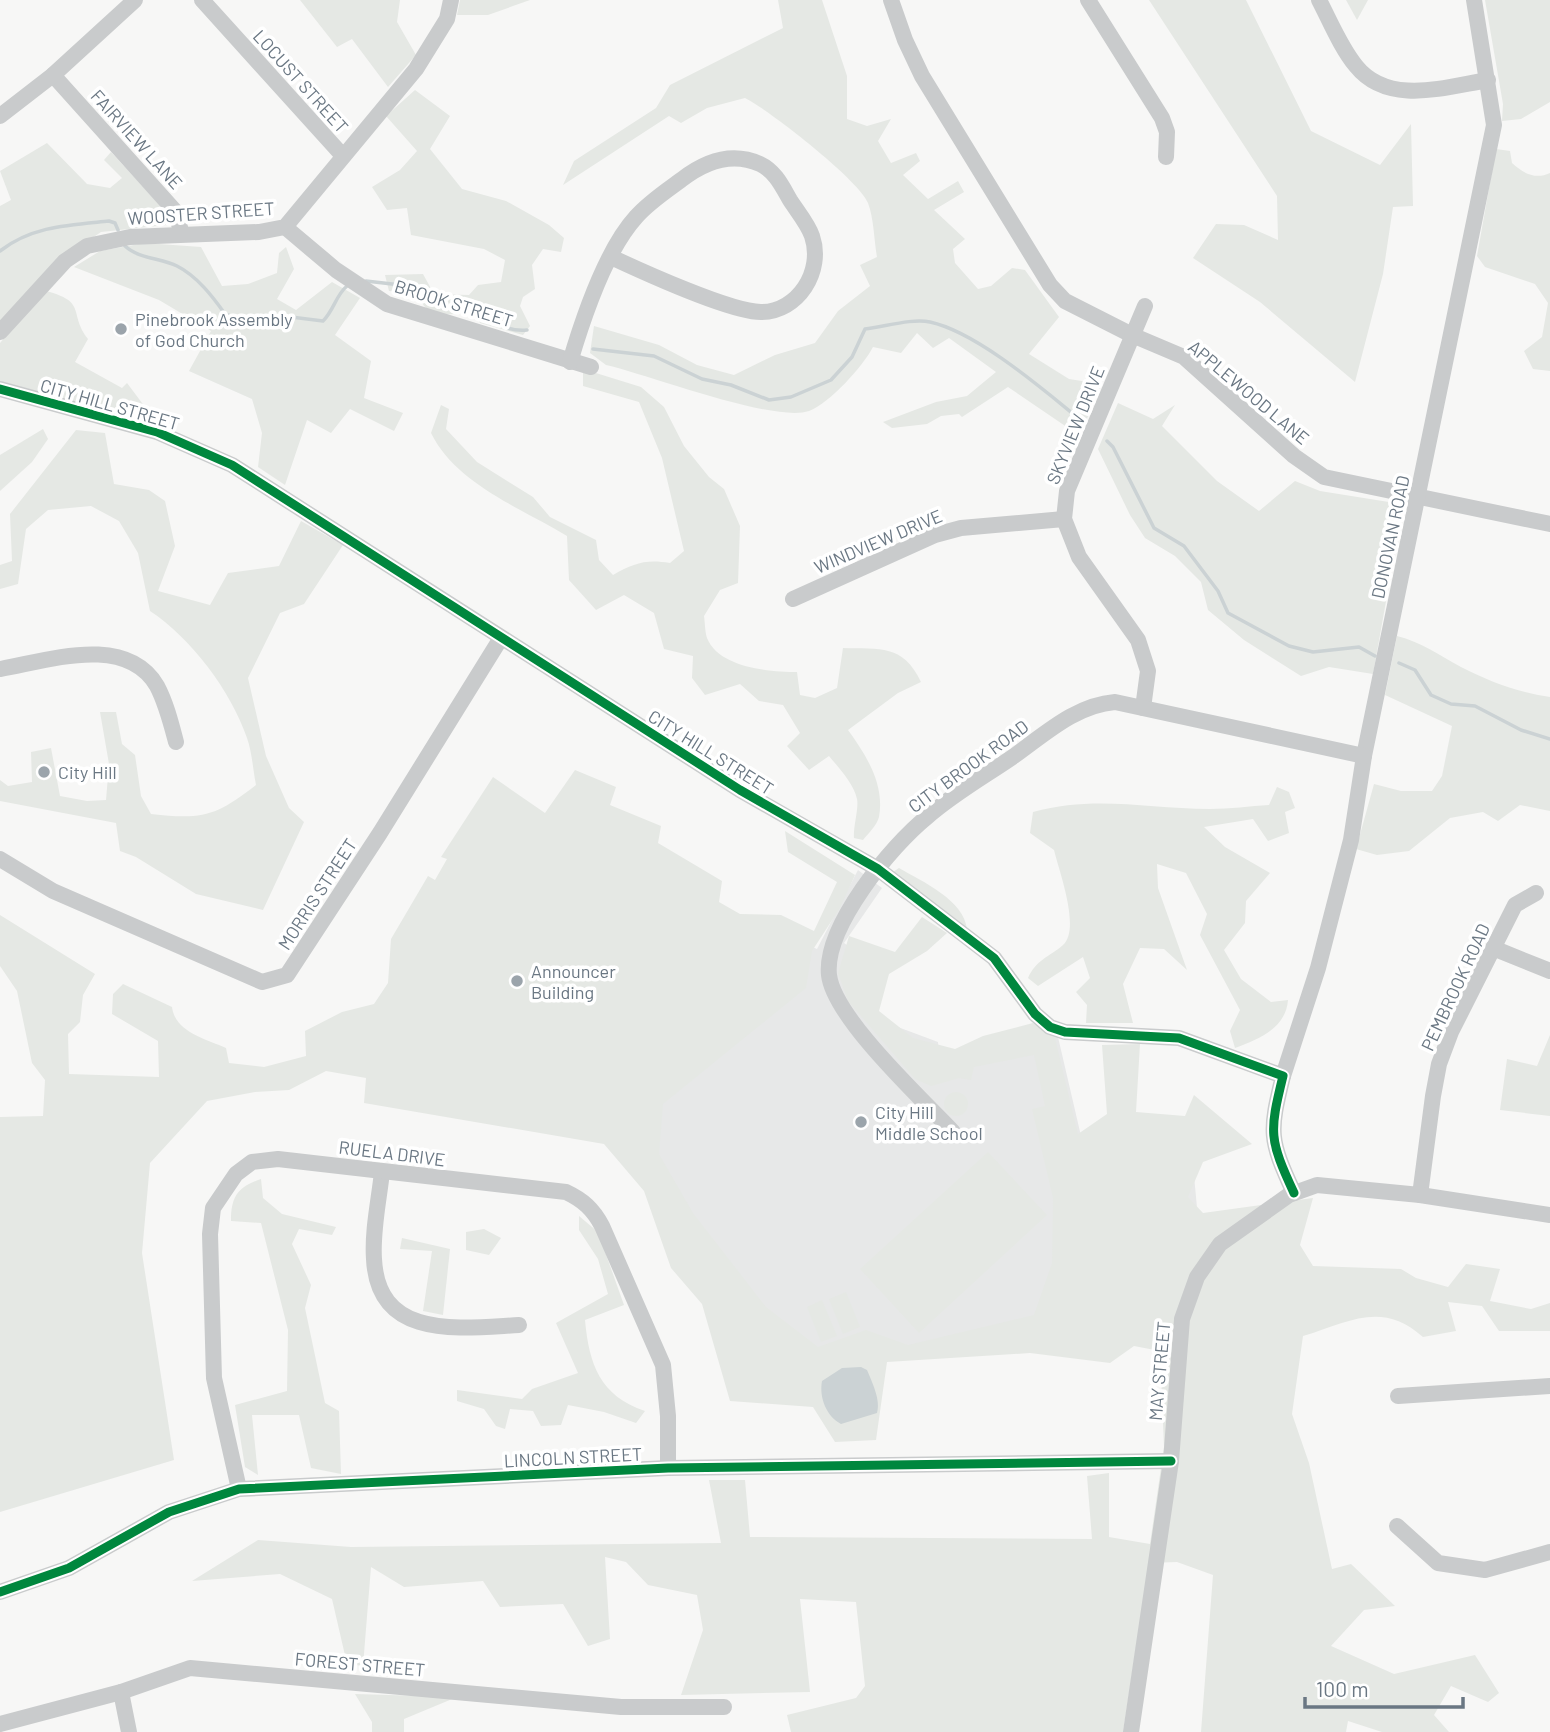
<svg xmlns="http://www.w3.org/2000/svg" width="1550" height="1732" font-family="Barlow,sans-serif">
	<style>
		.built { fill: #e7e8e8 }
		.green { fill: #e5e8e4 }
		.water { fill: #cbd2d4 }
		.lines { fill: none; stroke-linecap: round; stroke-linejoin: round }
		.stream { stroke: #cbd2d4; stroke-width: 3.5 }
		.minor { stroke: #c9cbcc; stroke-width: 16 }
		.cycleway-casing { stroke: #fff; stroke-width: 13 }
		.cycleway { stroke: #00873e; stroke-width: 9 }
		.poi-dot { fill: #9ba4ab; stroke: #fff; stroke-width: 2.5 }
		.labels { text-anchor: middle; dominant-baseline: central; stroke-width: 7; stroke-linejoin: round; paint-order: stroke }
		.street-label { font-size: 18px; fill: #6a7783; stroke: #fff }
		.poi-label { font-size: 18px; fill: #6a7783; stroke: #fff; text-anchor: start }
	</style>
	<rect width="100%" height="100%" fill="#f7f7f6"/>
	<polygon class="built" points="858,870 882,888 844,943 886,972 871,1017 938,1042 939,1056 1031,1026 1058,1037 1081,1136 1193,1165 1201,1250 1174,1307 777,1368 671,1249 644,1118 722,907 817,949"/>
	<g class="green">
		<polygon points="300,0 400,0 397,22 416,55 388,87 352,39 337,47"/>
		<polygon points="460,0 530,0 488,15 457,15"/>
		<path d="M 778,0 L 822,0 L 847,76 L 847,119 L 867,126 L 891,119 L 878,141 L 891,163 L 916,153 L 920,161 L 903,175 L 928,199 L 958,181 L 964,192 L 934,210 L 965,239 L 953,249 L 955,263 L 978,289 L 991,286 L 1012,268 L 1025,270 L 1059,317 L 1029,354 L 1069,379 L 1101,384 L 1080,436 L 1008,387 L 962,417 L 959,414 L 941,416 L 927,424 L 892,428 L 883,422 L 936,402 L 967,396 L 996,372 L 949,338 L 933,348 L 917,333 L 901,353 L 873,347 C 863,366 830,403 809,411 C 774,423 650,375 606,365 L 590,353 L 594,326 L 659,345 L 697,365 L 734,375 L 775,355 L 815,343 L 838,311 L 870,286 L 860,265 L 877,257 C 874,240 874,219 868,203 C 860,181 769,110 745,98 L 707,108 L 681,123 L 669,116 L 563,185 L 574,161 L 656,108 L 670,85 L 783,28 Z"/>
		<polygon points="1149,0 1246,0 1311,131 1380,165 1411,124 1413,206 1393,207 1383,274 1355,382 1260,302 1193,258 1216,224 1244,225 1278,240 1277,196"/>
		<polygon points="1346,0 1368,0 1357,20"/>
		<polygon points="1485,0 1550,0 1550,102 1521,119 1502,121 1503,104"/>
		<polygon points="415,90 450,116 430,149 462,189 506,201 549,225 564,238 561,252 543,249 532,265 535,289 523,297 520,306 530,326 523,335 480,323 474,308 455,314 434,315 424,306 417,293 389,291 385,275 423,274 434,294 469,295 478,285 501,282 505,260 484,249 411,235 407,208 387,210 372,187 400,170 417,151 386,116"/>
		<polygon points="47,143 87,184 110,188 122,178 104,160 111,152 167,213 166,225 101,232 51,266 0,321 0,206 11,200 0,171"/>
		<path d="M 1496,149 L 1510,151 L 1512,163 C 1523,173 1535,180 1550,173 L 1550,371 L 1533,369 L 1524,351 L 1542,337 L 1548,303 L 1535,284 L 1485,267 L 1477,256 Z"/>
		<polygon points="145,243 201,247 222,286 248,284 277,273 279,253 286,247 294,269 277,299 296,310 332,282 360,298 335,335 371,361 364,398 403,413 394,431 350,409 331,433 307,420 285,485 258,467 262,433 252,399 189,371 211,331 159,300 74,267 100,251"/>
		<path d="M 46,291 C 88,302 68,313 88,339 L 75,362 L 122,388 L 127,383 L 154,419 L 154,424 L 0,381 L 0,343 Z"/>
		<path d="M 583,369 L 641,387 L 664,407 L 684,446 L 709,477 L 724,489 L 740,526 L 738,583 L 720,590 L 704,616 C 705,623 705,632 707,638 C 719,668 770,672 797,672 L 800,695 L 815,698 L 837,688 L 843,648 C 880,649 903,644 921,682 L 898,693 L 848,730 C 866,755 885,784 879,817 C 877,825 868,834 863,840 L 854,838 C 853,827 859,808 857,799 C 854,784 839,768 829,756 L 809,770 L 787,746 L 800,733 L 783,705 L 759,701 L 740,684 L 705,695 L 692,678 L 693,656 L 664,649 L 654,613 L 624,595 L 596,610 L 569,580 L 567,536 C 521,508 456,484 431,433 L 441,405 L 449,409 L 446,429 L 477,462 L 533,497 L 550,517 L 596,540 L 599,560 L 613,575 C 634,563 646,559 670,563 L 684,551 L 662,458 L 639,402 L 583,386 Z"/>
		<polygon points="1118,403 1153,419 1175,405 1162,426 1217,481 1259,511 1295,481 1320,491 1395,503 1402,512 1373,674 1329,667 1301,676 1244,640 1208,610 1201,582 1175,556 1145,538 1130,515 1098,449"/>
		<polygon points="43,429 48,439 32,462 0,491 0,455"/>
		<path d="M 76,430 L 105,433 L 114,484 L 149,490 L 165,501 L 175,546 L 158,591 L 210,605 L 228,573 L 279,566 L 301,521 L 343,545 L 304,604 L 280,613 L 248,678 L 266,756 L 289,808 L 304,822 L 263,910 L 196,894 L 136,857 L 120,851 L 116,823 L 0,801 L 0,780 L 8,786 L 32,782 L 31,752 L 51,748 L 60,796 L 87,801 L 106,800 L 109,764 L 100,712 L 116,712 L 122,744 L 135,755 L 141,796 L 151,814 C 203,820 216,816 256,785 C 253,770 252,752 247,738 C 231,691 191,638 150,611 L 138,553 L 119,521 L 91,506 L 48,510 L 26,529 L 18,584 L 0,589 L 0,565 L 12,561 L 10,514 Z"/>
		<path d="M 1397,636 C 1421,642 1439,655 1461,667 C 1490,682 1518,692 1550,697 L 1550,811 L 1520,805 L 1498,821 L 1483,812 L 1450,818 L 1409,851 L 1377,855 L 1356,849 L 1374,784 L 1401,791 L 1432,791 L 1442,776 L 1452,726 L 1385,695 Z"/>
		<path d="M 575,770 L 616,787 L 610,805 L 661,826 L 658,843 L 722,881 L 719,902 L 740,914 L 781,915 L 814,931 L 837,882 L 788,852 L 785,831 L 855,875 L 840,908 L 812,951 L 806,988 L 663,1104 L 659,1154 L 693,1213 L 766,1307 L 818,1347 L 866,1330 L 908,1345 L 1034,1315 L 1052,1263 L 1053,1198 L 1032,1109 L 1045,1106 L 1034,1055 L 974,1067 L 971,1080 L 959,1078 L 931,1086 L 915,1079 L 848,1001 L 838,973 L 849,936 L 895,952 L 922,917 L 947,933 L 927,951 L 889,974 L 879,1011 L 913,1038 L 955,1049 L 983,1036 L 1033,1023 L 1055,1038 L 1078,1134 L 1107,1114 L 1102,1045 L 1140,1044 L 1136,1112 L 1185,1116 L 1194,1095 L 1252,1144 L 1203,1162 L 1188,1197 L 1203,1213 L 1313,1198 L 1300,1245 L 1313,1266 L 1401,1269 L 1416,1278 L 1448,1287 L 1466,1264 L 1500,1269 L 1490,1301 L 1531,1309 L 1550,1303 L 1550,1331 L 1499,1331 L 1482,1306 L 1448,1302 L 1456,1331 L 1423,1337 C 1382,1300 1349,1322 1303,1336 L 1292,1414 L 1309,1463 L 1332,1569 L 1351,1564 L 1395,1606 L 1364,1610 L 1331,1646 L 1394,1674 L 1475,1655 L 1499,1693 L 1488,1702 L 1451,1686 L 1434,1715 L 1449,1732 L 1382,1732 L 1348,1721 L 1346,1732 L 1201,1732 L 1213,1575 L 1177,1562 L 1149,1563 L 1123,1732 L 791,1732 L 787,1715 L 856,1698 L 865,1686 L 856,1602 L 800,1599 L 810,1692 L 681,1695 L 703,1630 L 697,1595 L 648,1585 L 626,1562 L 605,1557 L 610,1639 L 588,1646 L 563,1604 L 500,1607 L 483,1581 L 404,1587 L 371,1567 L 363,1666 L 347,1664 L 332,1599 L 280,1574 L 192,1581 L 258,1540 L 351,1547 L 721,1543 L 709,1480 L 745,1480 L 750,1537 L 1092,1539 L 1087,1476 L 1109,1473 L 1109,1537 L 1150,1544 L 1164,1447 L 1160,1351 L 1134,1346 L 1110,1363 L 1030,1353 L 887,1362 L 876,1440 L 835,1442 L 813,1407 L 730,1401 L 702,1304 L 671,1268 L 644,1191 L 604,1144 L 364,1103 L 366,1078 L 326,1071 L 289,1090 L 255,1092 L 207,1101 L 150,1163 L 142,1253 L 174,1460 L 0,1512 L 0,1117 L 43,1116 L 45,1080 L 32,1063 L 17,991 L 0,966 L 0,915 L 95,974 L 83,995 L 80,1022 L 68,1034 L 69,1074 L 159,1077 L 158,1041 L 112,1014 L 113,994 L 123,984 L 172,1007 C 175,1032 206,1039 226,1048 L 229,1063 L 264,1067 L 306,1056 L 305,1031 L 342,1012 L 374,1004 L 388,983 L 391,939 L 428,876 L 435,880 L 447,859 L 441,857 L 493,777 L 545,813 Z"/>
		<path d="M 1277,787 L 1289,792 L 1295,808 L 1285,812 L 1289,833 L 1268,841 L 1253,819 L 1204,827 L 1225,847 L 1270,873 L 1246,901 L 1245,923 L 1224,950 L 1241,979 L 1271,1002 L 1288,1000 C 1286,1028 1259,1039 1235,1048 L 1230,1031 L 1240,1010 L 1200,935 L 1207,914 L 1186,873 L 1157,864 L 1158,888 L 1187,970 L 1164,949 L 1140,948 L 1123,984 L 1133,1023 L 1086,1023 L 1087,1005 L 1076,992 L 1090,978 L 1083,957 L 1038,986 L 1028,978 C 1036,960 1049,957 1063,945 C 1081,929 1059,871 1054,850 L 1030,833 L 1033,812 C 1096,795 1147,809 1210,809 C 1230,809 1250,806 1269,805 Z"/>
		<path d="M 899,868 C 921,881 965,900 967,930 L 893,872 Z"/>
		<polygon points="1550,1035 1550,1116 1500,1110 1507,1059 1537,1066"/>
		<circle cx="956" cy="1104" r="12"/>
		<polygon points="988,1152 1047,1215 919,1333 860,1269"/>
		<path d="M 261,1179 L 263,1198 L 282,1214 L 336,1227 L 332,1235 L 299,1229 L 292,1244 L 311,1285 L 305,1308 L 325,1403 L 339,1411 L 341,1474 L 311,1468 L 299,1415 L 252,1415 L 258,1475 L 245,1467 L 235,1405 L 287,1391 L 288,1330 L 261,1223 L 231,1221 C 231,1196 238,1187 261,1179 Z"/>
		<path d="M 579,1216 L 598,1232 L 624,1305 L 585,1320 C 589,1364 600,1396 645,1411 L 636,1423 L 604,1412 L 568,1405 L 561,1425 L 541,1426 L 533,1411 L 510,1409 L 505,1429 L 496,1426 L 484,1409 L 457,1401 L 457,1390 L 522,1399 L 532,1389 L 578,1373 L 556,1323 L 608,1294 L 598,1259 L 579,1230 Z"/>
		<polygon points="484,1229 501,1238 489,1255 466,1250 466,1232"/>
		<polygon points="402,1238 450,1249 443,1315 423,1311 432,1251 400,1249"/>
		<polygon points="846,1292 860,1327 843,1334 829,1299"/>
		<polygon points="822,1300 837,1336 821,1342 807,1307"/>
		<polygon points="355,1694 457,1697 404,1719 404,1732 372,1732 372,1722"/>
	</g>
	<path class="water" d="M 861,1367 L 867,1370 C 872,1382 881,1400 877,1413 L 841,1424 C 826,1416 819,1397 822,1381 L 842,1368 Z"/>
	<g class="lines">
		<g class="stream">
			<path d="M 125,246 C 139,259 161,258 177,266 C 197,276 213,297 225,314 L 256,325 L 291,317 L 323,321 C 334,310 336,295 347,286"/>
			<path d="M 0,251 C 32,226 69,225 109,221 L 115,223 L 118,230"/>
			<path d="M 366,281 L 418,287 C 447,324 445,300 480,304 C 490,320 505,332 527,330"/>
			<path d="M 593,349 L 654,356 L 702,379 L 731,385 L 769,400 L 791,397 L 831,380 L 852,357 L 865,329 C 884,327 912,318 930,322 C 976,332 1040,387 1077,417"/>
			<polyline points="1107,441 1113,447 1154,528 1184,546 1218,591 1228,613 1289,646 1313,652 1359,647 1375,656"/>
			<polyline points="1399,663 1415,670 1431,695 1451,704 1475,706 1521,730 1550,739"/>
		</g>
		<g class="minor">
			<polyline points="202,0 343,156"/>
			<polyline points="891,0 905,40 922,76 1050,285 1065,301 1132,335 1184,357 1294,456 1324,477 1550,524"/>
			<polyline points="1088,0 1162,118 1167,132 1166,157"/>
			<path d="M 1319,0 C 1330,21 1341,48 1356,66 C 1388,106 1445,87 1488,80"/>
			<polyline points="53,75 175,211 182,234"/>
			<polyline points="0,116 53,75 135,0"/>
			<polyline points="285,227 336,270 387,304 591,367"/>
			<polyline points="0,332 65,261 87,246 130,237 259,232 285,227 416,69 447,19 451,0"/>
			<path d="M 570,362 C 583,318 605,251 636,217 C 648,203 666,191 681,180 C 704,162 731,151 760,164 C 775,171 782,186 790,200 C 797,211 808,224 812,236 C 824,271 798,312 761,312 C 731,312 641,271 611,257"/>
			<path d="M 0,389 L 157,432 L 232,465 L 740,790 L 878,869 L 994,958 L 1035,1014 L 1050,1027 L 1065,1032 L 1179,1038 L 1283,1076 C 1269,1133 1269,1139 1294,1193"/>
			<polyline points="793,599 935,535 961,528 1064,519"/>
			<path d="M 0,669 C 47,661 126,633 157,686 C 166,703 171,723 176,742"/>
			<polyline points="1143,708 1148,671 1138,640 1079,557 1064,519 1067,491 1145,306"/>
			<polyline points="0,859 53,891 262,982 287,975 380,833 501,638"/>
			<polyline points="1493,948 1550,971"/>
			<polyline points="1283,1076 1318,968 1351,840 1364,756 1494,125 1474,0"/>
			<path d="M 953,1132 C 922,1099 834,1018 829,975 C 824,927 891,846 927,817 C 953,794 985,776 1014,756 C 1045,734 1076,705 1115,702 L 1364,756"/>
			<path d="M 382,1172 C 379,1200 372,1231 374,1259 C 378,1341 461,1328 519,1325"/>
			<polyline points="1420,1195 1433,1096 1439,1064 1451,1032 1515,905 1536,893"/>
			<polyline points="1398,1396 1550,1386"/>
			<path d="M 239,1489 L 214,1378 L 210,1234 L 213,1208 L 236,1174 L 252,1162 L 278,1159 L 566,1192 C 583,1200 593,1209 602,1226 L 663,1365 L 668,1416 L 668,1468"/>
			<polyline points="1397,1526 1438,1563 1485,1570 1550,1552"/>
			<polyline points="0,1592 69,1568 169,1512 239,1489 668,1468 1171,1461"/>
			<polyline points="121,1692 129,1732"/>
			<polyline points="0,1724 121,1692 190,1668 621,1707 724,1707"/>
			<polyline points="1131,1732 1171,1461 1182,1319 1197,1277 1220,1244 1289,1195 1317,1185 1420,1195 1550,1215"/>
		</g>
		<defs>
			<g id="cycleway">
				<path d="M 0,389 L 157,432 L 232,465 L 740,790 L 878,869 L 994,958 L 1035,1014 L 1050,1027 L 1065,1032 L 1179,1038 L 1283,1076 C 1269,1133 1269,1139 1294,1193"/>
				<polyline points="0,1592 69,1568 169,1512 239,1489 668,1468 1171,1461"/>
			</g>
		</defs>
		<use href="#cycleway" class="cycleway-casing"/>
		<use href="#cycleway" class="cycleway"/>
	</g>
	<g class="poi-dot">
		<circle cx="121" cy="329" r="7"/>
		<circle cx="44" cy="772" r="7"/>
		<circle cx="517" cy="981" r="7"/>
		<circle cx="861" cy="1122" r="7"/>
	</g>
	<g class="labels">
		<g class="street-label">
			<text transform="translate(301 81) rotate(48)">LOCUST STREET</text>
			<text transform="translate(137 139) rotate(48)">FAIRVIEW LANE</text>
			<text transform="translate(201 213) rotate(-4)">WOOSTER STREET</text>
			<text transform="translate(454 303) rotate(17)">BROOK STREET</text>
			<text transform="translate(1249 392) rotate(40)">APPLEWOOD LANE</text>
			<text transform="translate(110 404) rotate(16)">CITY HILL STREET</text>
			<text transform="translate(1075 425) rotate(-68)">SKYVIEW DRIVE</text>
			<text transform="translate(1390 537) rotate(-78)">DONOVAN ROAD</text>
			<text transform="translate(878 541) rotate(-23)">WINDVIEW DRIVE</text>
			<text transform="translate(711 752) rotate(32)">CITY HILL STREET</text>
			<text transform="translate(968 766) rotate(-36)">CITY BROOK ROAD</text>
			<text transform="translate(317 894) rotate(-57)">MORRIS STREET</text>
			<text transform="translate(1455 987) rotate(-65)">PEMBROOK ROAD</text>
			<text transform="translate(392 1153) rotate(7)">RUELA DRIVE</text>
			<text transform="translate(1159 1371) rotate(-85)">MAY STREET</text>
			<text transform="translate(573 1457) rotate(-3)">LINCOLN STREET</text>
			<text transform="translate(360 1664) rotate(5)">FOREST STREET</text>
		</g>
		<g class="poi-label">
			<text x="135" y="319">Pinebrook Assembly<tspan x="135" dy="21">of God Church</tspan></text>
			<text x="58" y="772">City Hill</text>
			<text x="531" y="971">Announcer<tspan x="531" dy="21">Building</tspan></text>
			<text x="875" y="1112">City Hill<tspan x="875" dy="21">Middle School</tspan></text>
		</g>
	</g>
	<path d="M1305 1697v10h158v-10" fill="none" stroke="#6a7783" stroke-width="3.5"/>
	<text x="1316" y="1697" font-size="21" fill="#6a7783" stroke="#ffffff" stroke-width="5" paint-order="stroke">100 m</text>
</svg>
